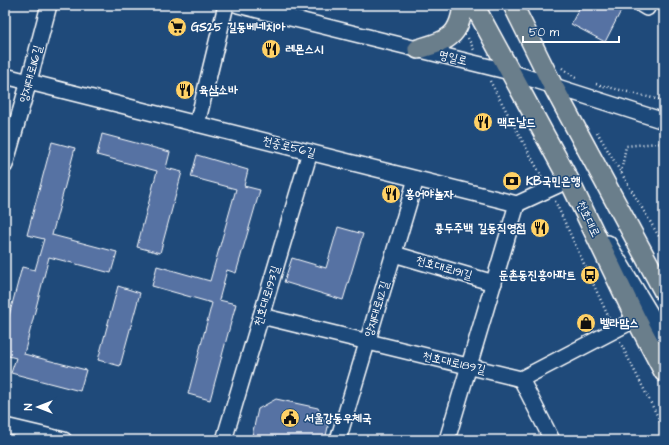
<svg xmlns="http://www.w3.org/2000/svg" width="669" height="445" font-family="'Architects Daughter','Poor Story',sans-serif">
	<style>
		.built { fill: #305686 }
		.building { fill: #5772a3; stroke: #fff }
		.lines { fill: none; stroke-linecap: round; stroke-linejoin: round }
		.minor-casing { stroke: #fff; stroke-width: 18 }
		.major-casing { stroke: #fff; stroke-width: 22 }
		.path { stroke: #fff; stroke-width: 2.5; stroke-dasharray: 1 3; stroke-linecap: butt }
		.minor { stroke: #1f4a7a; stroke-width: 15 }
		.major { stroke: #6b7e8b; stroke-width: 19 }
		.labels { text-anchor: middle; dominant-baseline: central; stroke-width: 3; stroke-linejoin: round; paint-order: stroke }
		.poi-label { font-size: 12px; font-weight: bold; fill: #fff; stroke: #1f4a7a; text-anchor: start }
		.street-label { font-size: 12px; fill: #fff; stroke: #1f4a7a }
	</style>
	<rect width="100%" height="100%" fill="#1f4a7a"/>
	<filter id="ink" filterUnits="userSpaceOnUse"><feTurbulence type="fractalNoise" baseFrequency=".025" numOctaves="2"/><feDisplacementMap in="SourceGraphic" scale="8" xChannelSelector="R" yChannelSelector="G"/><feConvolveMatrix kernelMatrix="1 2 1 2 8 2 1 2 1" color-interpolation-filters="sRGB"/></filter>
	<g filter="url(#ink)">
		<polygon class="built" points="5,85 13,87 5,114"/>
		<g class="building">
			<polygon points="581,5 624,5 605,42 571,24"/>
			<polygon points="102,134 170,152 166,168 182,172 160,253 137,247 157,171 97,155"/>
			<polygon points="52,142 75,148 52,235 117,252 111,273 49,257 24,354 86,370 80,391 11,373 16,358 5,355 5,331 22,267 35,270 44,239 27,235"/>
			<polygon points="197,155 248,170 244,186 260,190 236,273 227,270 219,300 236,304 210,400 188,394 212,303 152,286 157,266 210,281 236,189 191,177"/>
			<polygon points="338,227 363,234 343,300 284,282 292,258 326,268"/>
			<polygon points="118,286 140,293 120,366 98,360"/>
			<polygon points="276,399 318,408 328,427 325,440 251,440 258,409"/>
		</g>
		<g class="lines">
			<defs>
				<g id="minor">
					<polyline points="238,5 510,72 664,121"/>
					<polyline points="642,5 647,8"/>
					<polyline points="5,76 517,204 569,180 574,189"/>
					<polyline points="197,124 226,5"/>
					<polyline points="5,165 29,81 49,5"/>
					<polyline points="608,243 664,336"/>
					<polyline points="394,254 494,283"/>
					<polyline points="261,316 521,379 636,319"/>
					<polyline points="521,379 552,440"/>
					<polyline points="5,426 64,440"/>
					<polyline points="224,440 310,152"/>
					<polyline points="338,440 416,179"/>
					<polyline points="447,440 517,204"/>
				</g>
				<g id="major">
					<polyline points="474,5 569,180 636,319 664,372"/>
					<polyline points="513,5 553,86 664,292"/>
					<path d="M 418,49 C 428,46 442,43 450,36 C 458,30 463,15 462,5"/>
				</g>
			</defs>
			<use href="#minor" class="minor-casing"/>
			<use href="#major" class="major-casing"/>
			<g class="path">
				<polyline points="468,38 474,50"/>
				<polyline points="562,68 576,78"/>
				<polyline points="490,81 543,179"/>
				<polyline points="596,84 664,101"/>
				<polyline points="597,132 664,245"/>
				<polyline points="621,173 626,146 657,143 664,144"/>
				<polyline points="555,201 609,318"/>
				<polyline points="620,342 664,429"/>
			</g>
			<use href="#minor" class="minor"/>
			<use href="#major" class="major"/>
		</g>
	</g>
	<defs>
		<symbol id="supermarket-disc" viewBox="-11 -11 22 22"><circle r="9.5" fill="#ffd166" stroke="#1f4a7a"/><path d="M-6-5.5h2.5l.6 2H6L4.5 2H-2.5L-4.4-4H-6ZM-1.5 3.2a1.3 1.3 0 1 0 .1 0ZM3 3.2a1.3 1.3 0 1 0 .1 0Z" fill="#111"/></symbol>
		<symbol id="restaurant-disc" viewBox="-11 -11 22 22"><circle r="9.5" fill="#ffd166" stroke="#1f4a7a"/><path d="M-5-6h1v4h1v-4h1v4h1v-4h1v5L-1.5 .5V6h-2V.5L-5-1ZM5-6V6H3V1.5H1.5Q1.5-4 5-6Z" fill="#111"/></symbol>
		<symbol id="bank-disc" viewBox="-11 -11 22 22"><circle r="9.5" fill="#ffd166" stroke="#1f4a7a"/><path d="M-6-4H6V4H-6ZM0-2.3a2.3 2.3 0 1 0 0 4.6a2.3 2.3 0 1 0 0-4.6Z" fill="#111"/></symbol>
		<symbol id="bus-disc" viewBox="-11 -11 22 22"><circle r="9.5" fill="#ffd166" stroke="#1f4a7a"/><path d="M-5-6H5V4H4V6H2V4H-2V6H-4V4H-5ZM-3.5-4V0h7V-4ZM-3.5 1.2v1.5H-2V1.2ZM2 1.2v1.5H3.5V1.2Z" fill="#111"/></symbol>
		<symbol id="shop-disc" viewBox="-11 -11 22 22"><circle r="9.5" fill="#ffd166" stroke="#1f4a7a"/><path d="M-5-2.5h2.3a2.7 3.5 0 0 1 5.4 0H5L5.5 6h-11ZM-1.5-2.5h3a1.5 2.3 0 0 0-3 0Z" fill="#111"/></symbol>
		<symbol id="civic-disc" viewBox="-11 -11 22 22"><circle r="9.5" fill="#ffd166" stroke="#1f4a7a"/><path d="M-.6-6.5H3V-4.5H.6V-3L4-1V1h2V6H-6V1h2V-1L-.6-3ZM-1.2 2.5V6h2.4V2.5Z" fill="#111"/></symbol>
	</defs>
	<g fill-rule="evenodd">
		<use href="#supermarket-disc" x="166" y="16" width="22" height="22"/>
		<use href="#restaurant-disc" x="260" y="38" width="22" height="22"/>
		<use href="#restaurant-disc" x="174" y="79" width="22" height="22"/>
		<use href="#restaurant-disc" x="472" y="111" width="22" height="22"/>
		<use href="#bank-disc" x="501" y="170" width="22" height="22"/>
		<use href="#restaurant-disc" x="380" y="183" width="22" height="22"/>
		<use href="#restaurant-disc" x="529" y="217" width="22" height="22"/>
		<use href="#bus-disc" x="579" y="264" width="22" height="22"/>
		<use href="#shop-disc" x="575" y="312" width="22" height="22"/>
		<use href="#civic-disc" x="279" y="407" width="22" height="22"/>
	</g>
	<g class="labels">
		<g class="poi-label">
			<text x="191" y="27">GS25 길동베네치아</text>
			<text x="285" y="49">레몬스시</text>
			<text x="199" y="90">육삼소바</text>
			<text x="497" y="122">맥도날드</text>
			<text x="526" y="181">KB국민은행</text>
			<text x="405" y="194">홍어야놀자</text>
			<text x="526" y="228" text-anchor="end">콩두주백 길동직영점</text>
			<text x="576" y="275" text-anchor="end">둔촌동진흥아파트</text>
			<text x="600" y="323">벨라맘스</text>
			<text x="304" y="418">서울강동우체국</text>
		</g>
		<g class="street-label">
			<text transform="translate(453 58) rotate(14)">명일로</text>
			<text transform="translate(31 74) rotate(-75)">양재대로116길</text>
			<text transform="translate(289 147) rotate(14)">천중로56길</text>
			<text transform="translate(588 219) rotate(64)">천호대로</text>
			<text transform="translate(444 268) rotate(16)">천호대로191길</text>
			<text transform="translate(267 296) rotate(-73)">천호대로193길</text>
			<text transform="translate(377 309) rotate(-73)">양재대로112길</text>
			<text transform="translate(454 363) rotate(13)">천호대로189길</text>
		</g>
	</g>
	<rect width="669" height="445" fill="none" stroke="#1f4a7a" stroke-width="20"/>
	<rect x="10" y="10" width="649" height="425" fill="none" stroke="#fff" stroke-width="1.5" filter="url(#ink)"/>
	<g transform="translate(38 407) rotate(270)" stroke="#1f4a7a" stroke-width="3" paint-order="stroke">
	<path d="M0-3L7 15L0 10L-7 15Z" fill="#ffffff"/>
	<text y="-6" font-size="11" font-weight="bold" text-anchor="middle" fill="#ffffff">N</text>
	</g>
	<path d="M523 36v6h96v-6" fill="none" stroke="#ffffff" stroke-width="2"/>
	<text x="529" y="36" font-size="12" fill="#ffffff" stroke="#1f4a7a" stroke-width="3" paint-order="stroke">50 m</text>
</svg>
